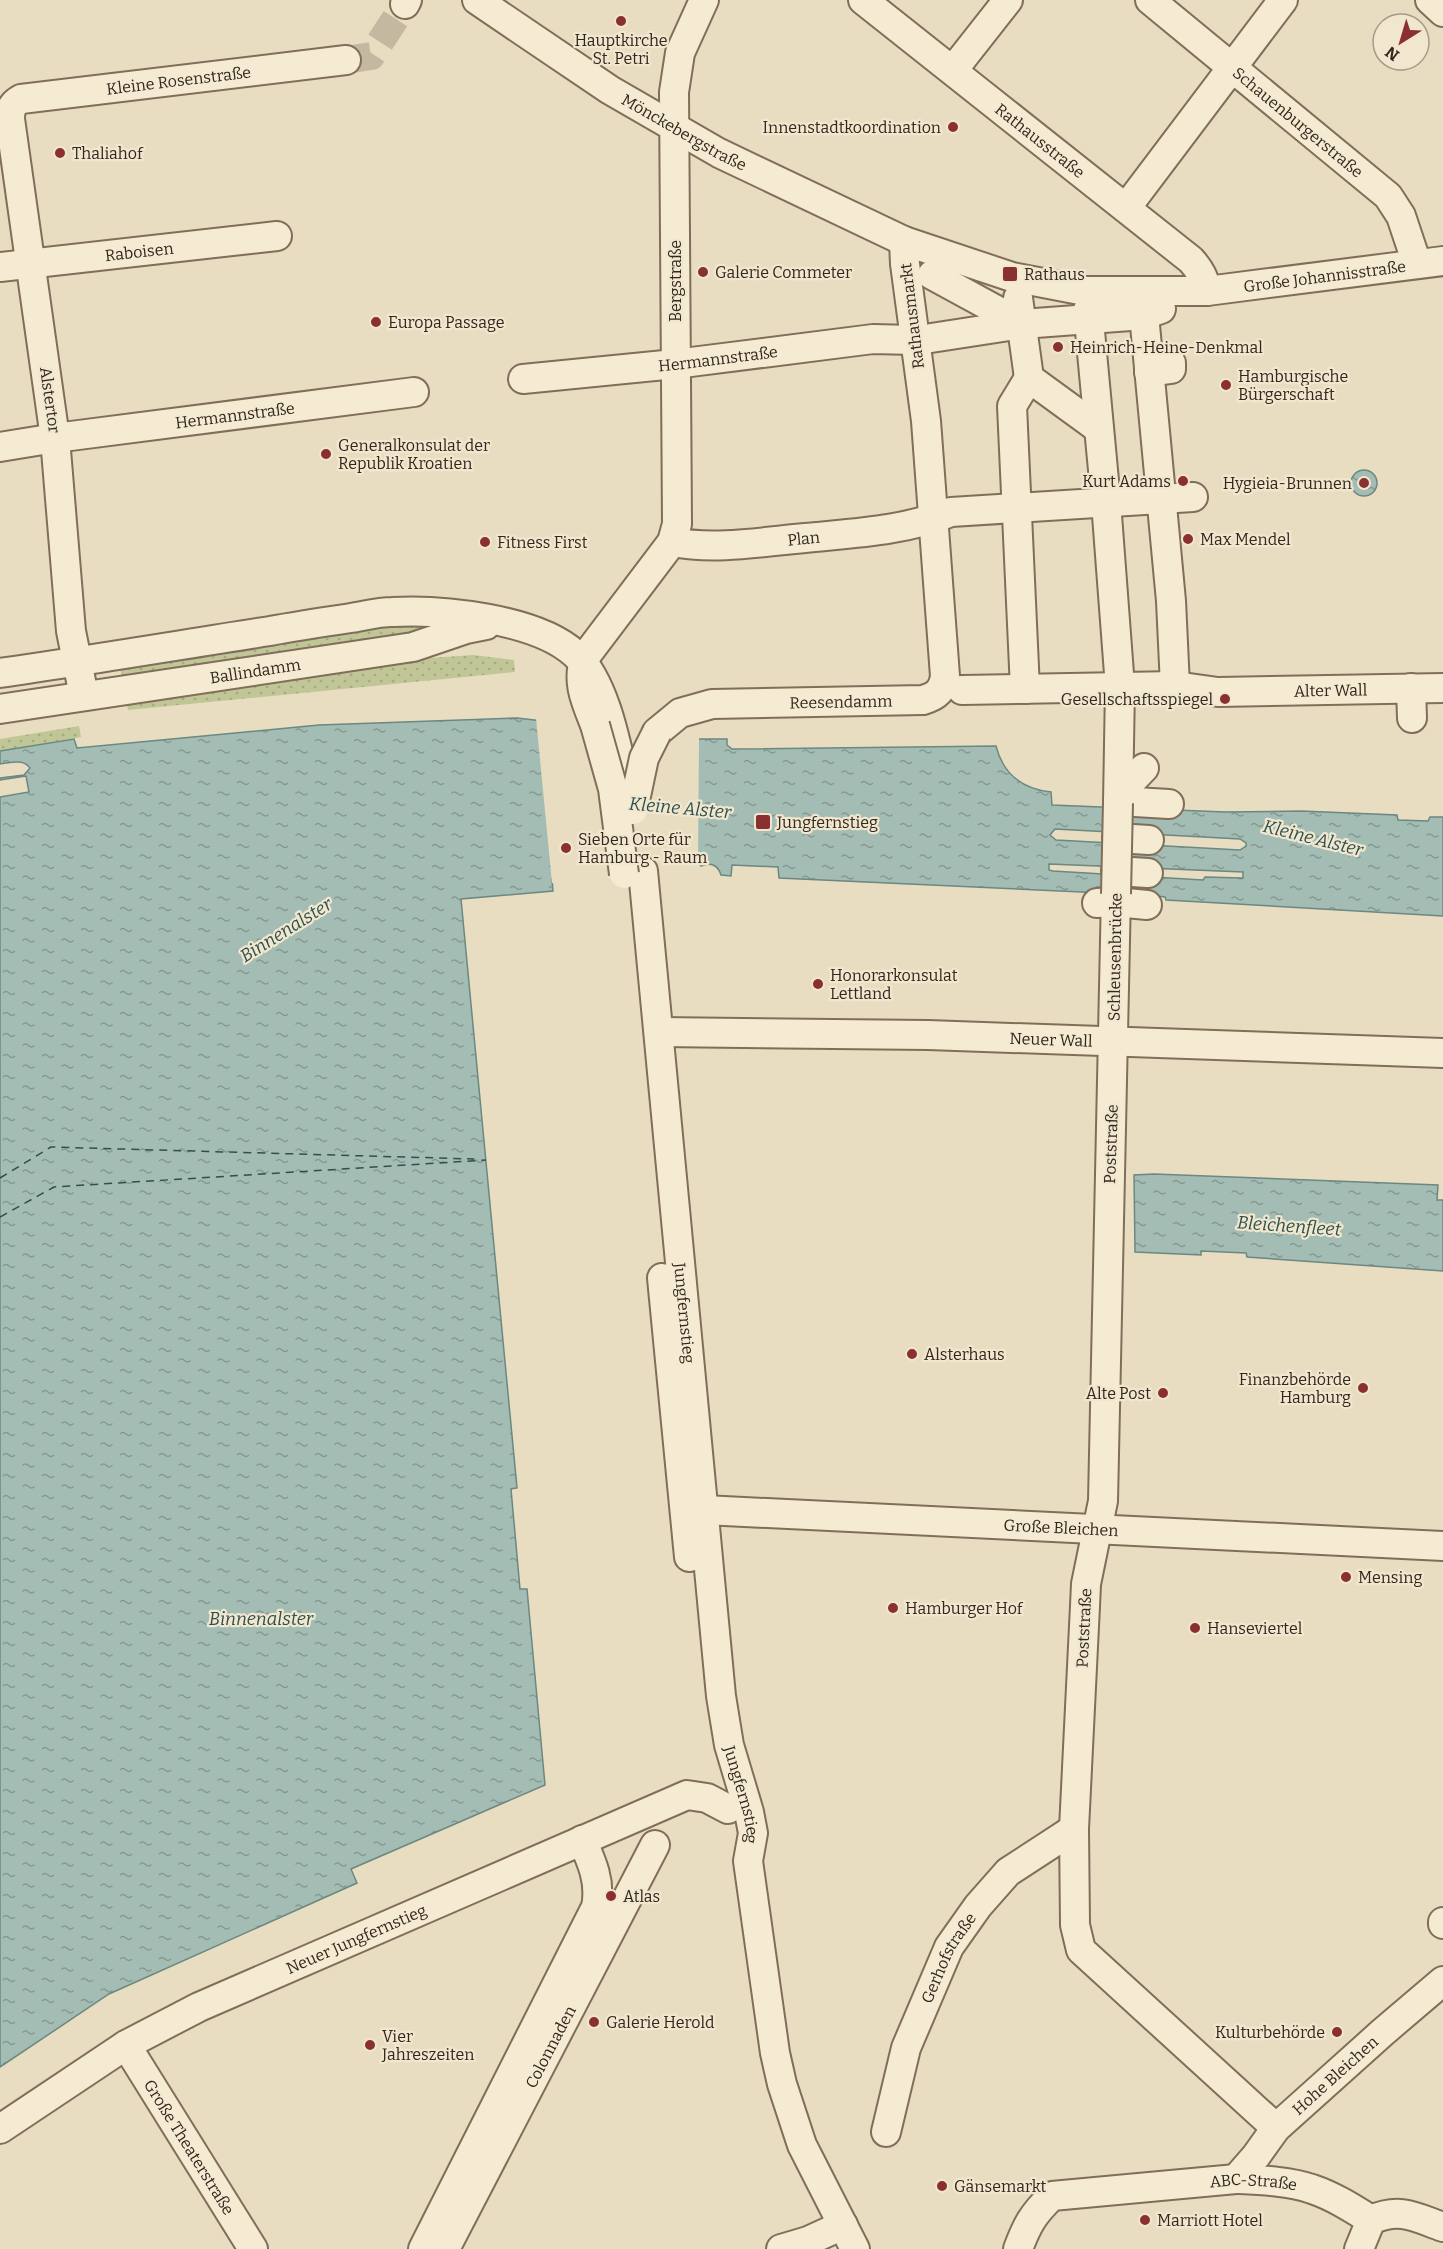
<svg xmlns="http://www.w3.org/2000/svg" width="1443" height="2249" font-family="Bitter,serif">
	<style>
		.grass { fill: url(#grass-dots) }
		.water { fill: url(#water-ripples); stroke: #6b8881; stroke-width: 1.5; fill-rule: evenodd }
		.pier { fill: #e9ddc1 }
		.lines { fill: none; stroke-linecap: round; stroke-linejoin: round }
		.ferry { stroke: #2e504e; stroke-width: 1.5; stroke-dasharray: 8 6; stroke-linecap: butt }
		.minor-tunnel { stroke: #c4b9a0; stroke-width: 28; stroke-dasharray: 28 14; stroke-linecap: butt }
		.minor-casing { stroke: #806e5a; stroke-width: 32 }
		.minor { stroke: #f5ebd3; stroke-width: 28 }
		.minor-bridge-casing { stroke: #806e5a; stroke-width: 32; stroke-linecap: butt }
		.minor-bridge { stroke: #f5ebd3; stroke-width: 28 }
		.poi-dot { fill: #8a3031; stroke: #f1e7cf; stroke-width: 2 }
		.labels { text-anchor: middle; dominant-baseline: central; stroke-width: 4.5; stroke-linejoin: round; paint-order: stroke }
		.poi-label { font-size: 16px; fill: #32271d; stroke: #f1e7cf; text-anchor: start }
		.street-label { font-size: 16px; fill: #32271d; stroke: #f1e7cf }
		.water-label { font-size: 18px; font-style: italic; fill: #2e504e; stroke: #f1e7cf }
	</style>
	<defs>
		<pattern id="grass-dots" width="8" height="8" patternUnits="userSpaceOnUse" patternTransform="scale(1.5)"><rect width="8" height="8" fill="#c0c696"/><path d="M2 2h.1M6 6h.1" fill="none" stroke="#a5aa81" stroke-width="1.8" stroke-linecap="round"/></pattern>
		<pattern id="water-ripples" width="26" height="14" patternUnits="userSpaceOnUse" patternTransform="scale(1.5)"><rect width="26" height="14" fill="#a3bcb4"/><path d="M2 4q2-2 4 0t4 0M15 11q2-2 4 0t4 0" fill="none" stroke="#859992"/></pattern>
	</defs>
	<rect width="100%" height="100%" fill="#e9ddc1"/>
	<g class="grass">
		<polygon points="443,623 424,635 122,679 120,667 373,628"/>
		<polygon points="473,655 514,660 515,672 128,710 126,700 387,661"/>
		<polygon points="79,726 81,737 0,751 0,739"/>
	</g>
	<g class="water">
		<circle cx="1364" cy="483" r="13"/>
		<path d="M 517,718 L 699,739 L 727,739 L 727,745 L 732,749 L 996,746 C 1003,774 1023,789 1051,792 L 1052,805 L 1225,812 L 1301,811 L 1397,815 L 1398,820 L 1428,821 L 1430,817 L 1443,817 L 1443,916 L 1166,900 L 1165,897 L 1147,895 L 779,878 L 778,867 L 732,865 L 731,876 L 721,875 C 718,865 711,862 701,866 L 696,861 L 552,879 L 553,891 L 461,899 L 517,1488 L 511,1489 L 520,1589 L 527,1589 L 545,1785 L 351,1869 L 357,1883 L 109,1994 L 0,2067 L 0,797 L 29,792 L 26,776 L 0,780 L 0,778 L 24,775 L 30,768 C 23,758 10,763 0,764 L 0,751 L 74,739 L 77,748 L 319,725 ZM 1055,829 L 1240,839 L 1246,843 L 1246,846 L 1240,850 L 1056,840 L 1050,835 ZM 1049,864 L 1243,872 L 1243,878 L 1205,877 L 1203,880 L 1053,871 L 1049,870 Z"/>
		<polygon points="1154,1174 1438,1185 1437,1200 1443,1200 1443,1271 1247,1257 1246,1253 1201,1251 1201,1255 1135,1252 1134,1175"/>
	</g>
	<polygon class="pier" points="536,718 699,737 698,864 552,883"/>
	<g class="lines">
		<g class="ferry">
			<polyline points="0,1178 51,1147 474,1159"/>
			<polyline points="0,1217 54,1187 486,1160"/>
		</g>
		<polyline class="minor-tunnel" points="346,60 371,56 405,4"/>
		<defs>
			<g id="minor">
				<path id="s1" d="M 477,0 L 610,90 L 719,153 L 904,241 L 1012,277 L 1085,291 L 1207,291 L 1443,261"/>
				<path id="s2" d="M 863,0 L 1191,260 C 1200,270 1204,278 1207,291"/>
				<path id="s3" d="M 1150,0 L 1388,196 L 1401,216 L 1417,264"/>
				<polyline points="1430,0 1443,12"/>
				<polyline points="405,4 407,0"/>
				<polyline points="953,70 1008,0"/>
				<polyline points="1126,208 1283,0"/>
				<path id="s4" d="M 0,267 L 277,236"/>
				<polyline points="932,275 1022,324"/>
				<polyline points="1018,298 1029,378 1099,429"/>
				<polyline points="1143,304 1171,601 1175,686"/>
				<polyline points="1088,310 1106,502 1120,687 1118,803"/>
				<polyline points="931,338 1022,324 1144,315 1161,309"/>
				<polyline points="1149,372 1171,369 1171,363"/>
				<path id="s5" d="M 523,379 L 675,364 L 873,339 L 914,340"/>
				<path id="s6" d="M 0,447 L 55,438 L 414,392"/>
				<path id="s7" d="M 672,542 C 716,550 761,542 805,538 C 854,533 905,531 951,512 L 1193,497"/>
				<path d="M 0,673 C 90,660 180,645 270,631 C 297,626 324,622 351,618 C 364,616 378,612 392,612 C 442,609 537,619 575,654 C 604,680 616,742 624,779"/>
				<polyline points="1411,688 1412,718"/>
				<polyline points="1025,689 1012,406 1029,378"/>
				<path id="s8" d="M 962,690 L 1175,686 L 1218,692 L 1443,688"/>
				<path id="s9" d="M 84,696 L 71,631 L 55,438 L 10,119 C 10,109 12,104 21,99 L 346,60"/>
				<path id="s10" d="M 0,709 L 413,647 L 466,629 L 486,625"/>
				<path d="M 595,725 C 586,702 576,682 585,657 L 672,542 L 677,524 L 674,92 L 680,53 L 704,0"/>
				<path id="s11" d="M 657,732 L 680,713 L 712,704 L 923,700 C 937,696 943,690 945,676 L 926,421 L 905,264 L 904,241"/>
				<polyline points="1119,794 1144,768"/>
				<polyline points="1118,801 1169,804"/>
				<polyline points="1117,838 1149,840"/>
				<path id="s12" d="M 643,871 L 721,1696 L 729,1745 L 749,1812 L 753,1833 L 748,1861 L 775,2053 L 782,2084 L 802,2145 L 855,2249"/>
				<polyline points="1116,871 1148,873"/>
				<polyline points="1116,894 1103,1501 1086,1584 1085,1606 1074,1829 1075,1925 1081,1950 1276,2128"/>
				<polyline points="1097,903 1116,902 1147,905"/>
				<path id="s13" d="M 659,1032 L 928,1035 L 1443,1053"/>
				<polyline points="662,1278 689,1557"/>
				<path id="s14" d="M 689,1503 L 704,1510 L 1443,1546"/>
				<polyline points="1443,1922 1443,1924"/>
				<path id="s15" d="M 126,2045 L 253,2249"/>
				<path id="s16" d="M 0,2129 L 126,2045 L 199,2007 L 687,1795 L 707,1798 L 728,1809"/>
				<path id="s17" d="M 886,2132 L 906,2048 L 949,1947 L 978,1906 L 1008,1872 L 1074,1829"/>
				<path id="s18" d="M 1236,2179 L 1256,2156 L 1276,2128 L 1383,2032 L 1443,1981"/>
				<path d="M 1371,2220 C 1400,2207 1415,2217 1443,2227"/>
				<path d="M 423,2249 L 596,1907 C 601,1882 592,1862 582,1840"/>
				<path id="s19" d="M 445,2249 L 655,1845"/>
				<polyline points="781,2249 808,2241 843,2225"/>
				<path id="s20" d="M 1018,2249 C 1027,2225 1033,2214 1052,2196 L 1236,2179 C 1259,2180 1290,2181 1312,2189 C 1333,2196 1352,2208 1371,2220"/>
				<polyline points="1359,2249 1371,2220"/>
			</g>
		</defs>
		<use href="#minor" class="minor-casing"/>
		<use href="#minor" class="minor"/>
		<defs>
			<g id="minor-bridge">
				<polyline points="595,725 613,789 624,874"/>
				<polyline points="633,810 644,758 657,732"/>
				<polyline points="1116,894 1118,803"/>
			</g>
		</defs>
		<use href="#minor-bridge" class="minor-bridge-casing"/>
		<use href="#minor-bridge" class="minor-bridge"/>
	</g>
	<g class="poi-dot">
		<circle cx="621" cy="21" r="6"/>
		<circle cx="953" cy="127" r="6"/>
		<circle cx="60" cy="153" r="6"/>
		<circle cx="703" cy="272" r="6"/>
		<rect x="1002" y="266" width="16" height="16" rx="3"/>
		<circle cx="376" cy="322" r="6"/>
		<circle cx="1058" cy="347" r="6"/>
		<circle cx="1226" cy="385" r="6"/>
		<circle cx="326" cy="454" r="6"/>
		<circle cx="1183" cy="481" r="6"/>
		<circle cx="1364" cy="483" r="6"/>
		<circle cx="1188" cy="539" r="6"/>
		<circle cx="485" cy="542" r="6"/>
		<circle cx="1225" cy="699" r="6"/>
		<rect x="755" y="814" width="16" height="16" rx="3"/>
		<circle cx="566" cy="848" r="6"/>
		<circle cx="818" cy="984" r="6"/>
		<circle cx="912" cy="1354" r="6"/>
		<circle cx="1363" cy="1388" r="6"/>
		<circle cx="1163" cy="1393" r="6"/>
		<circle cx="1346" cy="1577" r="6"/>
		<circle cx="893" cy="1608" r="6"/>
		<circle cx="1195" cy="1628" r="6"/>
		<circle cx="611" cy="1896" r="6"/>
		<circle cx="594" cy="2022" r="6"/>
		<circle cx="1337" cy="2032" r="6"/>
		<circle cx="370" cy="2045" r="6"/>
		<circle cx="942" cy="2186" r="6"/>
		<circle cx="1145" cy="2220" r="6"/>
	</g>
	<g class="labels">
		<g class="poi-label">
			<text x="621" y="40" text-anchor="middle">Hauptkirche<tspan x="621" dy="18">St. Petri</tspan></text>
			<text x="941" y="127" text-anchor="end">Innenstadtkoordination</text>
			<text x="72" y="153">Thaliahof</text>
			<text x="715" y="272">Galerie Commeter</text>
			<text x="1024" y="274">Rathaus</text>
			<text x="388" y="322">Europa Passage</text>
			<text x="1070" y="347">Heinrich-Heine-Denkmal</text>
			<text x="1238" y="376">Hamburgische<tspan x="1238" dy="18">Bürgerschaft</tspan></text>
			<text x="338" y="445">Generalkonsulat der<tspan x="338" dy="18">Republik Kroatien</tspan></text>
			<text x="1171" y="481" text-anchor="end">Kurt Adams</text>
			<text x="1352" y="483" text-anchor="end">Hygieia-Brunnen</text>
			<text x="1200" y="539">Max Mendel</text>
			<text x="497" y="542">Fitness First</text>
			<text x="1213" y="699" text-anchor="end">Gesellschaftsspiegel</text>
			<text x="777" y="822">Jungfernstieg</text>
			<text x="578" y="839">Sieben Orte für<tspan x="578" dy="18">Hamburg - Raum</tspan></text>
			<text x="830" y="975">Honorarkonsulat<tspan x="830" dy="18">Lettland</tspan></text>
			<text x="924" y="1354">Alsterhaus</text>
			<text x="1351" y="1379" text-anchor="end">Finanzbehörde<tspan x="1351" dy="18">Hamburg</tspan></text>
			<text x="1151" y="1393" text-anchor="end">Alte Post</text>
			<text x="1358" y="1577">Mensing</text>
			<text x="905" y="1608">Hamburger Hof</text>
			<text x="1207" y="1628">Hanseviertel</text>
			<text x="623" y="1896">Atlas</text>
			<text x="606" y="2022">Galerie Herold</text>
			<text x="1325" y="2032" text-anchor="end">Kulturbehörde</text>
			<text x="382" y="2036">Vier<tspan x="382" dy="18">Jahreszeiten</tspan></text>
			<text x="954" y="2186">Gänsemarkt</text>
			<text x="1157" y="2220">Marriott Hotel</text>
		</g>
		<g class="street-label">
			<text stroke="none"><textPath href="#s9" startOffset="765">Kleine Rosenstraße</textPath></text>
			<text stroke="none"><textPath href="#s3" startOffset="192">Schauenburgerstraße</textPath></text>
			<text stroke="none"><textPath href="#s1" startOffset="246">Mönckebergstraße</textPath></text>
			<text stroke="none"><textPath href="#s2" startOffset="226">Rathausstraße</textPath></text>
			<text stroke="none"><textPath href="#s4" startOffset="140">Raboisen</textPath></text>
			<text stroke="none"><textPath href="#s1" startOffset="920">Große Johannisstraße</textPath></text>
			<text transform="translate(675 281) rotate(-90)">Bergstraße</text>
			<text transform="translate(912 316) rotate(-97)">Rathausmarkt</text>
			<text stroke="none"><textPath href="#s5" startOffset="196">Hermannstraße</textPath></text>
			<text transform="translate(50 400) rotate(82)">Alstertor</text>
			<text stroke="none"><textPath href="#s6" startOffset="237">Hermannstraße</textPath></text>
			<text stroke="none"><textPath href="#s7" startOffset="132">Plan</textPath></text>
			<text stroke="none"><textPath href="#s10" startOffset="258">Ballindamm</textPath></text>
			<text stroke="none"><textPath href="#s8" startOffset="369">Alter Wall</textPath></text>
			<text stroke="none"><textPath href="#s11" startOffset="192">Reesendamm</textPath></text>
			<text transform="translate(1115 957) rotate(-89)">Schleusenbrücke</text>
			<text stroke="none"><textPath href="#s13" startOffset="392">Neuer Wall</textPath></text>
			<text transform="translate(1111 1144) rotate(-88)">Poststraße</text>
			<text stroke="none"><textPath href="#s12" startOffset="444">Jungfernstieg</textPath></text>
			<text stroke="none"><textPath href="#s14" startOffset="374">Große Bleichen</textPath></text>
			<text transform="translate(1084 1628) rotate(-87)">Poststraße</text>
			<text stroke="none"><textPath href="#s12" startOffset="930">Jungfernstieg</textPath></text>
			<text stroke="none"><textPath href="#s16" startOffset="405">Neuer Jungfernstieg</textPath></text>
			<text stroke="none"><textPath href="#s17" startOffset="186">Gerhofstraße</textPath></text>
			<text stroke="none"><textPath href="#s19" startOffset="228">Colonnaden</textPath></text>
			<text stroke="none"><textPath href="#s18" startOffset="144">Hohe Bleichen</textPath></text>
			<text stroke="none"><textPath href="#s15" startOffset="120">Große Theaterstraße</textPath></text>
			<text stroke="none"><textPath href="#s20" startOffset="266">ABC-Straße</textPath></text>
		</g>
		<g class="water-label">
			<text transform="translate(680 808) rotate(5)">Kleine Alster</text>
			<text transform="translate(1313 838) rotate(14)">Kleine Alster</text>
			<text transform="translate(286 930) rotate(-32)">Binnenalster</text>
			<text transform="translate(1289 1226) rotate(4)">Bleichenfleet</text>
			<text x="261" y="1619">Binnenalster</text>
		</g>
	</g>
	<g transform="translate(1401 42) rotate(217)"><circle r="28" fill="#f1e7cf" stroke="#a59a88" stroke-width="1.5"/>
	<path d="M0-4.5L10 22L0 15L-10 22Z" fill="#8a3031"/>
	<text y="-9" font-size="16" font-weight="bold" text-anchor="middle" fill="#32271d">N</text>
	</g>
</svg>
